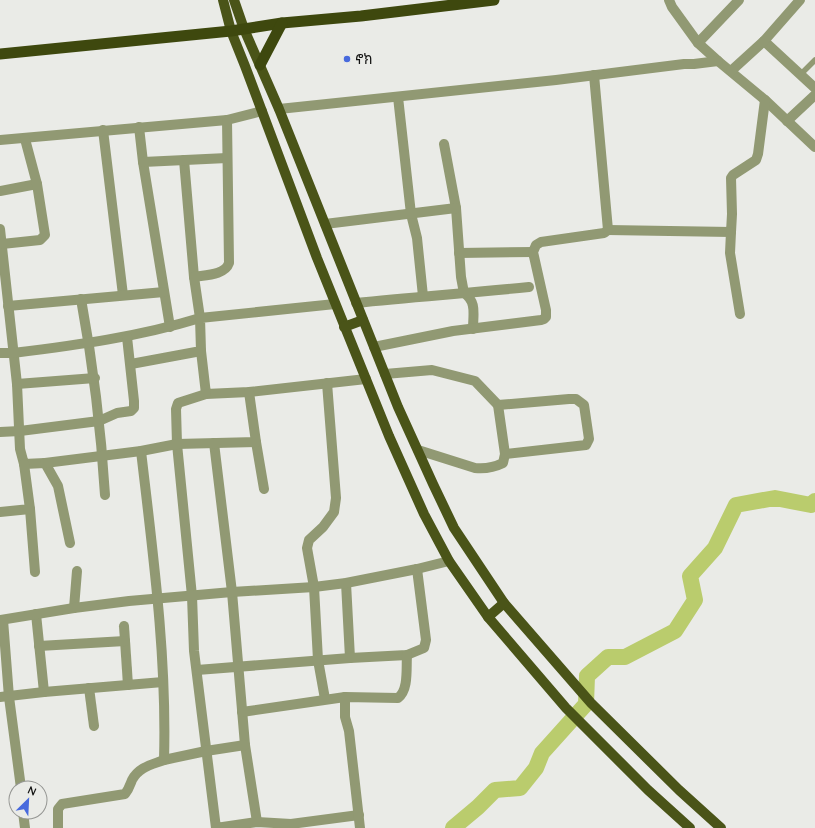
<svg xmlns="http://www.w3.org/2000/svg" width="815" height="828" font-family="Quicksand,'Noto Sans Ethiopic',sans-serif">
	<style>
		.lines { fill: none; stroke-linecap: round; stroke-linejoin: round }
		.river { stroke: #bacc6d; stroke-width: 16 }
		.service { stroke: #919973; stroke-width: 5.5 }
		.minor { stroke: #919973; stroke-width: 10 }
		.primary { stroke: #4a5418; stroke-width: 10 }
		.trunk { stroke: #3e480e; stroke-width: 11 }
		.poi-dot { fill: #486add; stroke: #eaebe7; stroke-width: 1.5 }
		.labels { text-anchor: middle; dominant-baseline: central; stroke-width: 4; stroke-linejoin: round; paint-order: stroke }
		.poi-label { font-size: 14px; fill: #131312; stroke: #eaebe7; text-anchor: start }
	</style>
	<rect width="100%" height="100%" fill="#eaebe7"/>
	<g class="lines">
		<polyline class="river" points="453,828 478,807 495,790 520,788 536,768 542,753 586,704 587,676 608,657 625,657 675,631 695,600 690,576 715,548 736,505 775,498 811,505 815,501"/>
		<polyline class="service" points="800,75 815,60"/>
		<g class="minor">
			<polyline points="669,0 672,7 698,43 718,61 765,100 815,147"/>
			<polyline points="764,41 815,88"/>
			<polyline points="698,43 739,0"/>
			<polyline points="731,71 764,41 800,0"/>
			<polyline points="398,97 411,214 417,238 423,296"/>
			<polyline points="279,109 556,80 684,64 694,64 718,61"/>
			<polyline points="787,121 815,95"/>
			<polyline points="139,127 143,162 170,327"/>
			<polyline points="103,130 123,295"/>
			<polyline points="0,140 227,120 262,111"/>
			<path d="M 444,144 L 456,208 L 461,277 L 464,293 C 477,302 473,314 473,329"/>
			<polyline points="184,160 194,277"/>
			<polyline points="143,162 227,158"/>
			<polyline points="0,191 37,184"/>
			<polyline points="325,224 456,208"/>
			<polyline points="0,229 17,384 20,449 24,464 45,463 58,486 70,543"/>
			<polyline points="608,230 731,232 732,214 731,178 733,175 756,160 758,154 765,100"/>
			<polyline points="731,232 730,253 740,314"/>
			<polyline points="2,244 40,240 45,235 37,184 25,139"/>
			<polyline points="459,253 533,252"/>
			<path d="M 81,299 C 93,364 101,429 105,495"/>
			<path d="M 356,303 C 414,297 471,293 529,287"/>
			<polyline points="8,306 164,292"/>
			<polyline points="374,347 453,331 541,320 544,319 546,317 546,310 533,252 536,245 541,242 604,233 608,230 594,75"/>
			<polyline points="201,351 206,394 249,392 366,379"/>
			<path d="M 0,353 L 13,353 C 77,345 138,337 200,318 L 194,277 C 206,275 225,275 229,263 L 227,120"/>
			<polyline points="131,364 201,351 200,318 335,304"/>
			<path d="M 385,374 L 432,370 L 475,381 L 498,405 L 505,454 L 503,463 C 493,468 485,469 475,468 L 418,450"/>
			<polyline points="17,384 95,378"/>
			<polyline points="206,394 178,403 176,409 177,444 192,596 194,651 216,828 257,822 291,824 359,815"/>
			<polyline points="498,405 569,399 576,399 584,405 589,439 586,445 505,454"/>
			<polyline points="0,432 20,431 99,421 117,413 131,411 134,408 134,401 127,337"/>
			<polyline points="256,442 264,489"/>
			<polyline points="214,443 232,592 245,745 257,822"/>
			<polyline points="45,463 141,451 177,444 256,442 249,392"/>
			<polyline points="30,509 35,572"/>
			<polyline points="0,512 30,509 24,464"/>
			<polyline points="346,583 350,658"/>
			<polyline points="74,608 77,571"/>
			<polyline points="36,614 44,692"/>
			<polyline points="0,620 74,608 129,601 232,592 314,587 346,583 417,569 449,561"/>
			<polyline points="3,620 9,697 21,788"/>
			<polyline points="124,626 128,685"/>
			<polyline points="39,646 125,641"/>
			<polyline points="197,670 350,658 407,655 424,648 426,640 417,569"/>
			<polyline points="89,688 94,726"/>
			<polyline points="0,697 44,692 163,682"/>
			<polyline points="325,699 318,660 314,587 307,548 309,540 323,527 334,512 336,498 327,383"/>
			<polyline points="242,712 345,697"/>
			<polyline points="164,760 206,751 245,745"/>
			<polyline points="23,812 25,828"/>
			<path d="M 58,828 L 58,809 L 62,804 L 125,794 C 129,789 130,785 132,780 C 139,767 151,765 164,760 C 167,657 153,554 141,451"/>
			<path d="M 360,828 L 349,731 L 345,717 L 345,697 L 398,698 C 409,690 406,668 407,655"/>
		</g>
		<g class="primary">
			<polyline points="223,0 231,31 245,66 317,258 389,436 424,514 449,561 488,617 566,708 648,790 690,828"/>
			<polyline points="234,0 244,29 279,109 398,407 433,484 454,528 504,603 591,703 679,790 721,828"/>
			<polyline points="344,327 363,320"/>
			<polyline points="488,617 504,603"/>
		</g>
		<g class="trunk">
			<polyline points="0,54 231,31 282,23 361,16 494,0"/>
			<polyline points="260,65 282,23"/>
		</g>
	</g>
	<circle class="poi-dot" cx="347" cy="59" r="4"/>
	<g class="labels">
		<g class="poi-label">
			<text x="355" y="59">ኖክ</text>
		</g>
	</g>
	<g transform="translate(28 800) rotate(24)"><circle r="19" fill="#eaebe7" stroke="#949592"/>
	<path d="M0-3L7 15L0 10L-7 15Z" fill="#486add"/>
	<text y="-6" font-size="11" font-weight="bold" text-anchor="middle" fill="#131312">N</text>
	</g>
</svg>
